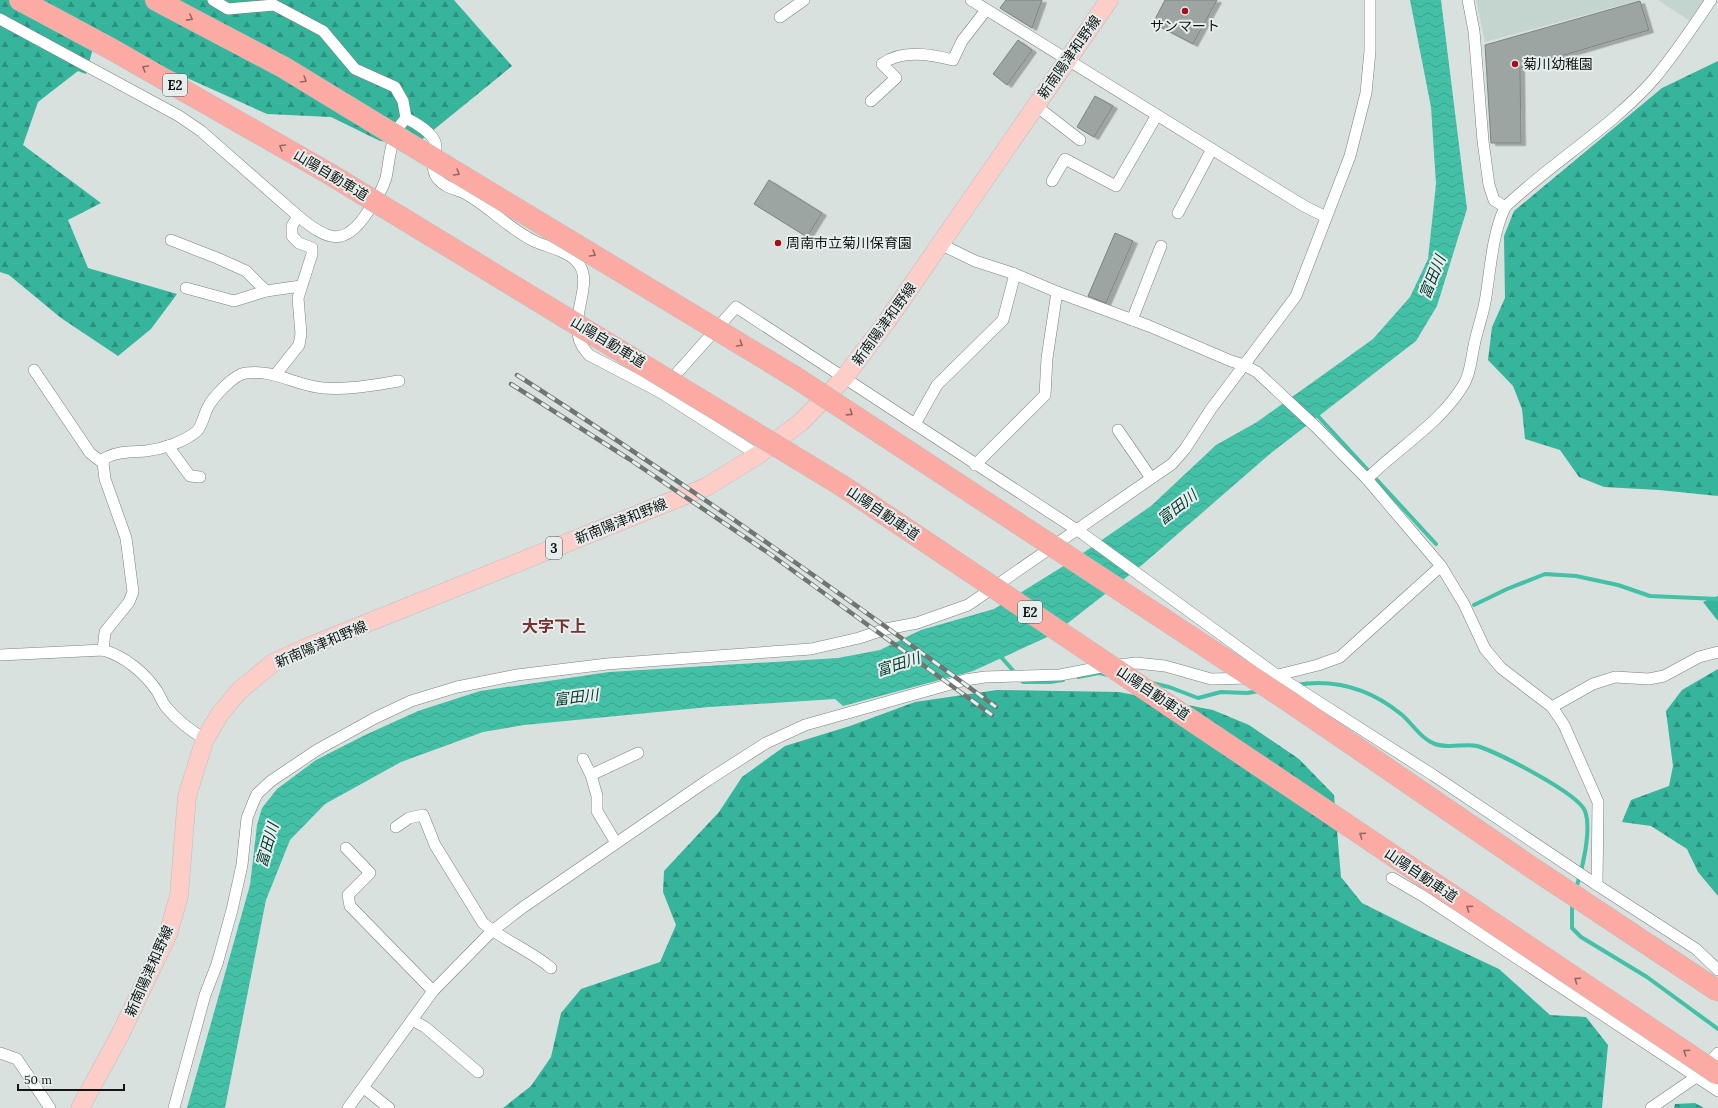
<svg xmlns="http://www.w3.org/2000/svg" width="1718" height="1108" font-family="Lora,'Noto Sans JP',serif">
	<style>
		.built { fill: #c4d5d0 }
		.forest { fill: url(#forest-firs) }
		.water { fill: url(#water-waves) }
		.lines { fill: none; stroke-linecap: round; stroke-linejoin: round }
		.stream { stroke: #44c0a6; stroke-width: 4 }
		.building { fill: #9da5a3; stroke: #7c8482; filter: url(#shadow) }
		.minor-casing { stroke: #7a8280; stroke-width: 12 }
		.primary-casing { stroke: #bdbebd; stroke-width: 19 }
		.motorway-casing { stroke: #bdbebd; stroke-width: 22 }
		.minor { stroke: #fff; stroke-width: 11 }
		.primary { stroke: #fdcdc8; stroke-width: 18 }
		.motorway { stroke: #fcaba4; stroke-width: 21 }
		.rail-casing { stroke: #6f7573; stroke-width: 4.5 }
		.rail { stroke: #e5eeec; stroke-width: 3; stroke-dasharray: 9; stroke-linecap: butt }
		.motorway-bridge-casing { stroke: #bdbebd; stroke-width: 22; stroke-linecap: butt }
		.motorway-bridge { stroke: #fcaba4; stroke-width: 21 }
		.oneway { stroke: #936864 }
		.poi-dot { fill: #a60f1e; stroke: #e5eeec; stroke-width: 1.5 }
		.labels { text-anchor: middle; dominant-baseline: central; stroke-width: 4; stroke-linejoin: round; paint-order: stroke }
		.shield { fill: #e5eeec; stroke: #525756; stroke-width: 1 }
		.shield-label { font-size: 13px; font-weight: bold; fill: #131615 }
		.poi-label { font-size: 14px; fill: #131615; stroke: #e5eeec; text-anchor: start }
		.street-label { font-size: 14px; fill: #131615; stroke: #e5eeec }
		.water-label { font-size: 15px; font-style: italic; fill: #013b30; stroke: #e5eeec }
		.quarter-label { font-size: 16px; font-weight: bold; fill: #78312f; stroke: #e5eeec }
	</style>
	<defs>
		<pattern id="forest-firs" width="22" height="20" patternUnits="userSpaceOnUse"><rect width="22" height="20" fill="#36b59c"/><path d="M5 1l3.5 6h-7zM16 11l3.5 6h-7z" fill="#2c927e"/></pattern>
		<pattern id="water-waves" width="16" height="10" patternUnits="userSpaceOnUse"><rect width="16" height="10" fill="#44c0a6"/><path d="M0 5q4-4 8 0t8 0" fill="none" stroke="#3ba48e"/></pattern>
		<filter id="shadow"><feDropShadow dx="4.5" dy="2.5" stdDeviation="0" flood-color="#0004"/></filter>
	</defs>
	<rect width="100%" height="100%" fill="#d8e1de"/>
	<g class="built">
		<polygon points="1476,0 1640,0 1485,42"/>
		<polygon points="1658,0 1704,0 1690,21"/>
	</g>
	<g class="forest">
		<polygon points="0,0 454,0 512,66 415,145 380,141 331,117 267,114 96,37 86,74 78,71 38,102 23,145 101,203 68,220 88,268 177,294 151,329 118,356 61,318 9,275 0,272"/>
		<polygon points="1718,61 1718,496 1659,490 1604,487 1579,477 1560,450 1525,439 1522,409 1513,386 1488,360 1492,327 1505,298 1504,236 1514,211 1662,88"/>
		<polygon points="1718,596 1718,621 1703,602"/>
		<polygon points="1718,669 1718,896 1698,872 1687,849 1651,826 1622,822 1631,800 1669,786 1673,766 1666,711 1682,690"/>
		<polygon points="997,690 1119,692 1213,710 1249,725 1299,759 1334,795 1341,877 1362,903 1414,929 1499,969 1550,1015 1586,1017 1608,1045 1602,1108 503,1108 531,1086 551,1057 561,1013 581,989 660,962 676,925 663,892 664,871 719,812 742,777 785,746 850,726 915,702"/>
		<polygon points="1695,1103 1704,1108 1674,1108 1675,1104"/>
	</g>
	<polygon class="water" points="1410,0 1441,0 1467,209 1437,306 1416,341 1271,453 1142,565 1054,634 973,671 843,706 835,699 709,707 524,725 483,732 401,762 325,804 290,840 266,900 225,1108 187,1108 250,885 257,825 262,808 277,789 316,760 365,735 418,711 480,691 609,672 838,658 880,650 921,630 994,609 1070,562 1151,506 1216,445 1257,422 1373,339 1410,297 1428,259 1436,184 1431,107"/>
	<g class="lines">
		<g class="stream">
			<polyline points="1316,414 1436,544"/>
			<polyline points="1474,605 1507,589 1545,574 1576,576 1618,585 1650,596 1718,599"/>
			<polyline points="1001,653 1002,658 1023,682 1050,682 1063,680"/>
			<polyline points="1078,677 1099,673 1108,675"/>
			<polyline points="1152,683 1169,687 1198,698 1221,692 1247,693 1260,691"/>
			<path d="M 1296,685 C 1336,678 1370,689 1401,714 C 1412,723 1421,739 1435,744 C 1449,749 1464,743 1477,746 C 1497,752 1578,793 1585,811 C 1592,830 1582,870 1576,889"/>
			<polyline points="1572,901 1572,928 1581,937 1647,977 1718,1029"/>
		</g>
	</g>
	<g class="building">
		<polygon points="1006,0 1042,0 1032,28 1000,8"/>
		<polygon points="1165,0 1217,0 1193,44 1153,23"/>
		<polygon points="1640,1 1649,30 1520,68 1521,143 1491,143 1485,45"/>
		<polygon points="1018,40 1032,50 1007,85 993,74"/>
		<polygon points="1095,96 1113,106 1094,137 1077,127"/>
		<polygon points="769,180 822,213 807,237 754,204"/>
		<polygon points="1115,233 1133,241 1106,303 1088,296"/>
	</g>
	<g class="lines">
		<defs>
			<g id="minor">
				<path d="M 213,0 L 228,9 L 274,5 L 323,31 L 355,69 L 395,87 L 403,101 L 406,118 C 403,122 399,126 397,130 C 390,144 389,163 386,178 C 382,191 375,202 367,213 C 344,248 327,240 298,216 L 292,226 L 292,236 L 299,243 L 312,248 L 312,254 L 298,298 L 301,334 L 299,345 L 276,374"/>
				<polyline points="971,0 1304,206 1326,217"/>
				<polyline points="1468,0 1474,31 1483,141 1489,185 1494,200 1505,207"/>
				<polyline points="780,17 804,0"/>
				<polyline points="0,19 179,116 201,131 298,216"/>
				<path d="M 871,101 L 896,78 L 882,64 C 901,49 931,54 953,60 L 962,41 L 986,10"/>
				<polyline points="1035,105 1080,140"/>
				<path d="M 406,118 C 416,123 435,134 436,146 C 437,158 428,169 439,180 C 445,188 460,190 468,195 C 492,209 510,230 536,242 C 550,248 571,251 580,266 C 591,283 573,315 578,334 C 579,343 584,349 589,355 L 660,392 L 736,307 L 1083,534 L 1278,676 L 1433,775 L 1597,885"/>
				<polyline points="1052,181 1065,159 1116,186 1157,115"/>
				<polyline points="1178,213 1212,149"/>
				<polyline points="171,240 217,258 246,271 266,291"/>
				<polyline points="940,244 975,261 1015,274 1057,292 1149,326 1231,361 1244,365 1257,372 1316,427 1367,479 1441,566 1464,604 1485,649 1501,668 1552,707 1564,725 1598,802 1597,885 1696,949 1718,970"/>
				<polyline points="186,288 234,301 266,291 301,286"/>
				<polyline points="1132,320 1161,246"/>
				<polyline points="34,370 90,453 103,463"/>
				<polyline points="660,392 758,455"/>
				<polyline points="915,424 937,385 1003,320 1015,274"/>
				<polyline points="1118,430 1151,478"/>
				<polyline points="168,446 190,476 200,477"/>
				<polyline points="975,465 1045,395 1047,358 1057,292"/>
				<path d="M 1367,479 C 1399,447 1441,423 1464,384 C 1471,372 1471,359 1474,346 C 1477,329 1484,313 1486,296 C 1491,265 1492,236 1505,207 C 1551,163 1613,126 1654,79 C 1675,54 1693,27 1711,0"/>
				<path d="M 103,650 L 105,632 L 129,602 L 133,592 L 126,538 L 105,479 L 103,463 L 105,458 C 119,451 131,452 146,451 C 163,449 184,442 197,431 C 202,426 204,415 207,409 C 212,398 234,374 246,373 C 274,369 297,386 323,388 C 349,390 374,385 399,381"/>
				<path d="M 0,655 L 103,650 C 124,656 144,672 157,691 C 160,696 162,702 166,707 C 176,719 191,731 205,739"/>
				<polyline points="1274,676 1318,665 1340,657 1441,566"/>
				<polyline points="1552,707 1593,684 1615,677 1649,679 1664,676 1699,657 1718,652"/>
				<polyline points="583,759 591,775 638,753"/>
				<polyline points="591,775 597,796 597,811 616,843"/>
				<path d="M 396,827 L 409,818 L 423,815 L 435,845 L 483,923 C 504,941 530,950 551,968"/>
				<polyline points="346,848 370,873 348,895 350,906 433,991"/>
				<polyline points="1392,878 1423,896 1718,1091"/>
				<polyline points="412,1020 425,1027 478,1072"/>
				<polyline points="0,1053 17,1059 50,1108"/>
				<polyline points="364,1088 389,1108"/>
				<polyline points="174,1108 205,995 217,964 232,910 242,865 247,818 253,803 257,794 271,781 317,750 375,718 411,701 457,687 517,675 607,664 811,649 859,638 886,629 917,623 968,605 1172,464 1185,449 1211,409 1296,296 1350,156 1366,93 1370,51 1370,0"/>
				<polyline points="348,1108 433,991 492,931 522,908 708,780 766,743 805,725 965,680 985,677 1060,675 1101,667 1136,663 1165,666 1211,679 1250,678"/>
				<polyline points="1651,1108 1696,1077 1718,1053"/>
			</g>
			<polyline id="primary" points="80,1108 120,1035 168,934 179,896 187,796 205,739 220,714 240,690 273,663 305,648 706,487 758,455 801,422 844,378 887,321 1109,0"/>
			<g id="motorway">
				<polyline points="20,0 113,50 328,173"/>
				<polyline points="156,0 283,67 388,131"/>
			</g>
		</defs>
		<use href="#minor" class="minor-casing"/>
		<use href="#primary" class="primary-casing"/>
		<use href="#motorway" class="motorway-casing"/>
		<use href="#minor" class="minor"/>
		<use href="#primary" class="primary"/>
		<use href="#motorway" class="motorway"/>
		<defs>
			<g id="rail">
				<path d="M 517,375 C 680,480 840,592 996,707"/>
				<polyline points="511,384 629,459 770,554 992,715"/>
			</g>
		</defs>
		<use href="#rail" class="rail-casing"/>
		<use href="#rail" class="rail"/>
		<defs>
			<g id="motorway-bridge">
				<polyline points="388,131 795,377 1290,702 1528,865 1718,991"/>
				<polyline points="328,173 844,487 1718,1074"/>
			</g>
		</defs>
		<use href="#motorway-bridge" class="motorway-bridge-casing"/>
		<use href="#motorway-bridge" class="motorway-bridge"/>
	</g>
	<defs><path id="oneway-chevron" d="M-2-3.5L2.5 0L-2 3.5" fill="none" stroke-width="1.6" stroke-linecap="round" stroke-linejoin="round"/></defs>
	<g class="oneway">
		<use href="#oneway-chevron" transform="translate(190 18) rotate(28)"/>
		<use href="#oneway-chevron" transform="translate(145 68) rotate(-150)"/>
		<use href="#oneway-chevron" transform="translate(304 80) rotate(31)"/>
		<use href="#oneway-chevron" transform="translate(282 147) rotate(-150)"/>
		<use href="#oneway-chevron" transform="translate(457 173) rotate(31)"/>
		<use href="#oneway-chevron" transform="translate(593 254) rotate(31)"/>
		<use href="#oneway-chevron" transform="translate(740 344) rotate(31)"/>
		<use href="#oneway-chevron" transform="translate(850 413) rotate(33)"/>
		<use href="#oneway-chevron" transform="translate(1362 835) rotate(-146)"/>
		<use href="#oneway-chevron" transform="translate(1469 908) rotate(-146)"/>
		<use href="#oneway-chevron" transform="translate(1577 980) rotate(-146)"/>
		<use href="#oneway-chevron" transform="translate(1686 1052) rotate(-146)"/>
	</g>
	<g class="poi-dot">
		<circle cx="1185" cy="11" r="4"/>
		<circle cx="1515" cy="64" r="4"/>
		<circle cx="778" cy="243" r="4"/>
	</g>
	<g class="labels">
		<g class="shield">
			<rect x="163" y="74" width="24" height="22" rx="3"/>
			<rect x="546" y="537" width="16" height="22" rx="3"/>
			<rect x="1018" y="601" width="24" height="22" rx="3"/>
		</g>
		<g class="shield-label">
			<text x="175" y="85">E2</text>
			<text x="554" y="548">3</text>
			<text x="1030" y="612">E2</text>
		</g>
		<g class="poi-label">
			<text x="1185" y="26" text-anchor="middle">サンマート</text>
			<text x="1523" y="64">菊川幼稚園</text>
			<text x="786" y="243">周南市立菊川保育園</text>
		</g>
		<g class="street-label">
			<text transform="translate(1069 57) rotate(-55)">新南陽津和野線</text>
			<text transform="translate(331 175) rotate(31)">山陽自動車道</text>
			<text transform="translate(884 324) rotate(-54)">新南陽津和野線</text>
			<text transform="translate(608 342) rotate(31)">山陽自動車道</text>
			<text transform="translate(883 513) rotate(34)">山陽自動車道</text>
			<text transform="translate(621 521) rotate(-22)">新南陽津和野線</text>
			<text transform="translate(321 644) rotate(-23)">新南陽津和野線</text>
			<text transform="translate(1153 693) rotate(34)">山陽自動車道</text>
			<text transform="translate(1421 875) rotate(34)">山陽自動車道</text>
			<text transform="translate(149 971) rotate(-66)">新南陽津和野線</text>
		</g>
		<g class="water-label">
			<text transform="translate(1432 277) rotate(-68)">富田川</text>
			<text transform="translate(1177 507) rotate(-38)">富田川</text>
			<text transform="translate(898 664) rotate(-18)">富田川</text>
			<text transform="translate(576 697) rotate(-7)">富田川</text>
			<text transform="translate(267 845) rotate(-74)">富田川</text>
		</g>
		<g class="quarter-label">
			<text x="554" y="626">大字下上</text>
		</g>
	</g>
	<path d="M18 1084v6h106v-6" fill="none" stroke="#131615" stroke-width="2"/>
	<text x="24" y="1084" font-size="12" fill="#131615" stroke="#e5eeec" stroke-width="3" paint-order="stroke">50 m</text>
</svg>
